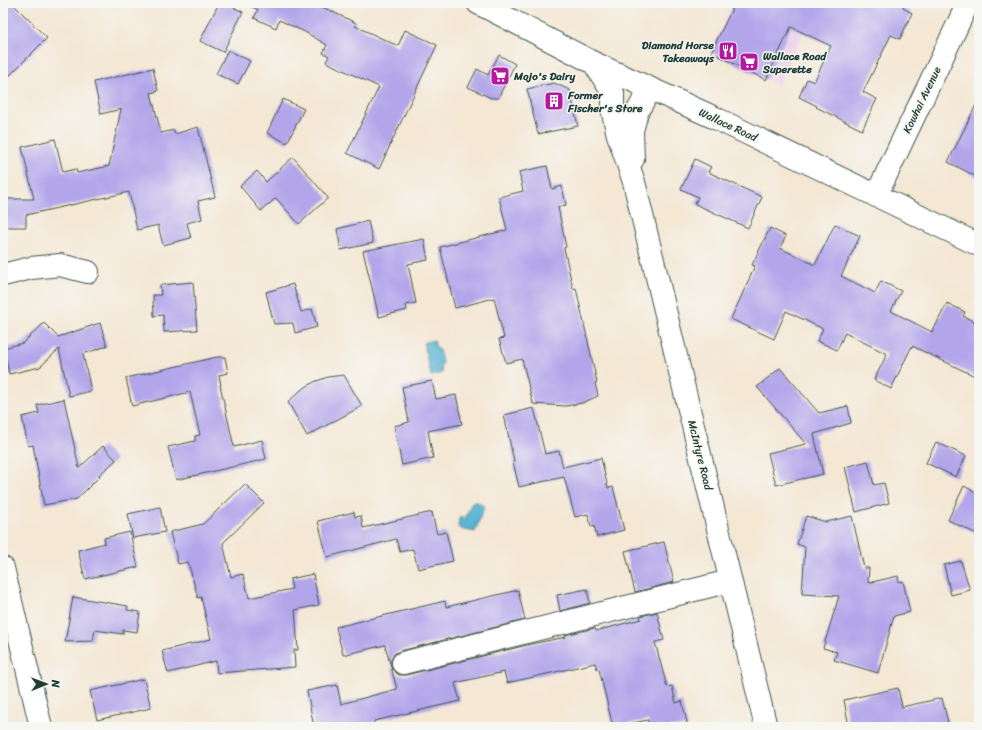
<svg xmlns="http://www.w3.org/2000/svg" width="982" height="730" font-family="Sriracha,sans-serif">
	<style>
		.built { fill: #ecd1ea }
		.water { fill: #54b2d2; stroke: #3a7883 }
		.building { fill: #b2a5ea }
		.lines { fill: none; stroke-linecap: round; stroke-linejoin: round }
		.minor-casing { stroke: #3f564c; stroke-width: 24 }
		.minor { stroke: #fff; stroke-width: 22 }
		.labels { text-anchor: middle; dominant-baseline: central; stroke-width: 3; stroke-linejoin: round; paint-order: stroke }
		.poi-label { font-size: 11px; font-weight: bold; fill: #1f3d34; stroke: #f6f6f2; text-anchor: start }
		.street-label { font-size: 11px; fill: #1f3d34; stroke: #f6f6f2 }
	</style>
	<rect width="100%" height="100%" fill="#f6f6f2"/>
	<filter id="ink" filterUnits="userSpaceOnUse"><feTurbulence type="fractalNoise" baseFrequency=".025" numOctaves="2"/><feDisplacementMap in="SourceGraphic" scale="8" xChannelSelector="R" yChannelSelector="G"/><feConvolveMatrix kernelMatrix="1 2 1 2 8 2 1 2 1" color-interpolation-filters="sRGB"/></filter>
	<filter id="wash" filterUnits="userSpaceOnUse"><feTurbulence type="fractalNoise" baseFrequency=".012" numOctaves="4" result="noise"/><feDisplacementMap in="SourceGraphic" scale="16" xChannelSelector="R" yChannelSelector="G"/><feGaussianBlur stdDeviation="0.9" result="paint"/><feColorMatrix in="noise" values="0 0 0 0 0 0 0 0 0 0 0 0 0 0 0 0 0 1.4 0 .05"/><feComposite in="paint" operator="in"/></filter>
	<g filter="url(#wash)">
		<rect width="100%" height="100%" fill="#f4e7d4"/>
		<polygon class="built" points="733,3 807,3 816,7 778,85 711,52"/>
		<g class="water">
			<polygon points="434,340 436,348 438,347 443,364 440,364 442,373 431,376 423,343"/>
			<path d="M 472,502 C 478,501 481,503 484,507 L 475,532 L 460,529 L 458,527 L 459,518 L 461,517 L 465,519 Z"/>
		</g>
		<g id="blocks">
			<g class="building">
				<polygon points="3,3 12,3 47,38 3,82"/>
				<polygon points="219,3 224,3 243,12 223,52 200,41"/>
				<polygon points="244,3 314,3 356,23 355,26 398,46 405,30 437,45 379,169 347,153 379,87 326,62 329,56 323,53 327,45 305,32 279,20 276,28 254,18 258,10"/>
				<polygon points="735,3 906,3 903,8 912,13 900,39 891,35 863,92 877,99 862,130 816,107 817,106 799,97 807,79 814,82 831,46 791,27 766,80 711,52"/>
				<polygon points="228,50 250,61 238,84 216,74"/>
				<polygon points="499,55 515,64 498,98 491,98 468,87 477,69 488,75"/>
				<polygon points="153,68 158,91 151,93 161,133 174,130 175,134 198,127 215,197 198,201 202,219 187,223 191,238 163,245 158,225 137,230 129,192 26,215 26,227 3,227 3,199 34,199 22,147 55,139 63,172 76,169 77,173 109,166 121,109 101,114 94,82"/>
				<polygon points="554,83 570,90 578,126 538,134 527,89"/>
				<polygon points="283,99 304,109 287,143 267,133"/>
				<polygon points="979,99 979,178 948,162"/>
				<polygon points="293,157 328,198 299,224 276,198 261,211 240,186 257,171 266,182"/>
				<polygon points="695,159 711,167 708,172 762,197 748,228 695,204 698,197 681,189"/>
				<polygon points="547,166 552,189 562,186 566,205 558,207 566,247 564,248 573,289 576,288 597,382 595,383 598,396 582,403 566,406 533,404 522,359 506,363 499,339 504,338 494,298 455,308 440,247 507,230 499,197 523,191 519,172"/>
				<polygon points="368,221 373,243 341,250 337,229"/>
				<polygon points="835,224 860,236 841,276 875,293 881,281 901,291 891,311 932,332 934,326 935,327 947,303 965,312 963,316 979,324 979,378 912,346 891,389 874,380 887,354 845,333 837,350 817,341 823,329 786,311 774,339 731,319 755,266 752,265 770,228 786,236 780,248 815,265"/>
				<polygon points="424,239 428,260 408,264 416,303 406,305 407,310 379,317 363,251"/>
				<polygon points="193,282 197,330 164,332 163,315 154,316 153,295 161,295 160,285"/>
				<polygon points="293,284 301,312 312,309 317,327 295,333 293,323 274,324 266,292"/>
				<polygon points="44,323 58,337 100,323 107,346 83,354 91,391 69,396 59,349 40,367 9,374 4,348 23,343"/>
				<polygon points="217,357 225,357 228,373 219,375 221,385 220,385 234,447 262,440 266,459 176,480 168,447 195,441 195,436 200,435 190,392 132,406 126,378"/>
				<polygon points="780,368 819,413 848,406 851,423 814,434 823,474 776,485 768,453 806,444 757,387"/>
				<polygon points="344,375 362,406 307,436 288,402 301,390 314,382 328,377"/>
				<polygon points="432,381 436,399 456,395 462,424 428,431 433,458 402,465 394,426 409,422 402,387"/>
				<polygon points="64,399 79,468 103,446 116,460 99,475 100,476 77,499 44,505 33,445 28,446 22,417 39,413 37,405"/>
				<polygon points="534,408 545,454 559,451 563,467 601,458 608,488 613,487 624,530 597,537 594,526 591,527 588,514 575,517 564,477 519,487 513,462 514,461 504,415"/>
				<polygon points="936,442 966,456 956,477 926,463"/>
				<polygon points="868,461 874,485 884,483 889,503 856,512 845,467"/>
				<polygon points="245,484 264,503 223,543 231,577 243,574 249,598 292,589 290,579 313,574 319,605 295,610 298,650 294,650 295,667 217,673 216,661 168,673 162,651 211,639 201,597 198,598 188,562 178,564 170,532 203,524"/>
				<polygon points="964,486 979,494 979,535 948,520"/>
				<polygon points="160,507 165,532 133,538 128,514"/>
				<polygon points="354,512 355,517 361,516 363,528 432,512 437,534 446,532 453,561 418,569 413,549 400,552 396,539 327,557 318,521"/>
				<polygon points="806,516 826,522 852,516 864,568 869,568 868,583 898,576 899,582 903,581 910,612 894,616 878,673 834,660 837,652 823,648 839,596 802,594 805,547 797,544"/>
				<polygon points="130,532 138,567 85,579 78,550 105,543 104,538"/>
				<polygon points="664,542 674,582 635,592 625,551"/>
				<polygon points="961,561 970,590 951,595 944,565"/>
				<polygon points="587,589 590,603 560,611 557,595"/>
				<polygon points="518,590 525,620 400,651 394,654 391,660 391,666 394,671 399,675 406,675 531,644 566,637 565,635 595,628 596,631 641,619 640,616 657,612 664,640 655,642 667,687 672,686 676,703 682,701 688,727 649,727 648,720 613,727 599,669 597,669 595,663 507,683 504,672 455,683 460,701 374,721 373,727 314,727 307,691 337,685 341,704 397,689 385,645 343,655 336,627 445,601 446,607"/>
				<polygon points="73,597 128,606 127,610 140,612 137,632 123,630 123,634 95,630 93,641 65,642"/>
				<polygon points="144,679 151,708 97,720 90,691"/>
				<polygon points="898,688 902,707 942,698 949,727 849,727 844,700"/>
			</g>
		</g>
	</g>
	<g filter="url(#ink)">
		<use href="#blocks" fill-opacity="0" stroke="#3f564c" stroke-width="1"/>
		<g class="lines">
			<defs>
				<g id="minor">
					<polyline points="478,3 594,63 713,117 979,245"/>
					<polyline points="594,63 613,93 613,113 618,135 634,182 766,727"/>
					<polyline points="633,159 632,131 637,112 650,89"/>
					<polyline points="876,196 968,3"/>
					<polyline points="3,275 31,268 60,265 88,272"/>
					<polyline points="3,568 41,727"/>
					<polyline points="403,663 730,581"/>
				</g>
			</defs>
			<use href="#minor" class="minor-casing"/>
			<use href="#minor" class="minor"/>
		</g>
	</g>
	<defs>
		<symbol id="restaurant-square" viewBox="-11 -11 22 22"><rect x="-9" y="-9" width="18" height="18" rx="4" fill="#b5179e" stroke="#f6f6f2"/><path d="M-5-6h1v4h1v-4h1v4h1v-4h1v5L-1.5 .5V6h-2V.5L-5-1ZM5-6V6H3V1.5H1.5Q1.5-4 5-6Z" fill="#fff"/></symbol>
		<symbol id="supermarket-square" viewBox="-11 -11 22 22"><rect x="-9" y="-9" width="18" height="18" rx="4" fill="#b5179e" stroke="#f6f6f2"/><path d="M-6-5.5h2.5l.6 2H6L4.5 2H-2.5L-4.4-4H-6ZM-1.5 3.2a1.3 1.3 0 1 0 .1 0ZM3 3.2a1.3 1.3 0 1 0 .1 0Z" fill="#fff"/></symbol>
		<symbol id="building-square" viewBox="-11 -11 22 22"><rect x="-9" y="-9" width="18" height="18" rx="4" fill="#b5179e" stroke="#f6f6f2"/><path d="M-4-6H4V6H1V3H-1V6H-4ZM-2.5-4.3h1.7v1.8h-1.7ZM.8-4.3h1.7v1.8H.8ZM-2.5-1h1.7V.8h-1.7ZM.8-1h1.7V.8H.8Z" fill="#fff"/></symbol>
	</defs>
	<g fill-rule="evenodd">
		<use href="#restaurant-square" x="717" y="40" width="22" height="22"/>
		<use href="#supermarket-square" x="738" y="51" width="22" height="22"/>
		<use href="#supermarket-square" x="489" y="65" width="22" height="22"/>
		<use href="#building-square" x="543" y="90" width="22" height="22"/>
	</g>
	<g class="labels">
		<g class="poi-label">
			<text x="714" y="45" text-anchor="end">Diamond Horse<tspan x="714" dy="13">Takeaways</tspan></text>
			<text x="763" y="56">Wallace Road<tspan x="763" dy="13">Superette</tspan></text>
			<text x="514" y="76">Mojo's Dairy</text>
			<text x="568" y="95">Former<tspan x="568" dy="13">Fischer's Store</tspan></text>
		</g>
		<g class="street-label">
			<text transform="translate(922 100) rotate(-64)">Kowhai Avenue</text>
			<text transform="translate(728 125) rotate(25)">Wallace Road</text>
			<text transform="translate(700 455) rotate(76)">McIntyre Road</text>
		</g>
	</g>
	<rect width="982" height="730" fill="none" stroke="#f6f6f2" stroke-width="16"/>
	<g transform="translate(46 684) rotate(89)" stroke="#f6f6f2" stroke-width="3" paint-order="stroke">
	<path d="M0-3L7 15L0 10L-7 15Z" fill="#1f3d34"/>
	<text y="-6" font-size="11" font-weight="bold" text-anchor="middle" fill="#1f3d34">N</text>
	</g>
</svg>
